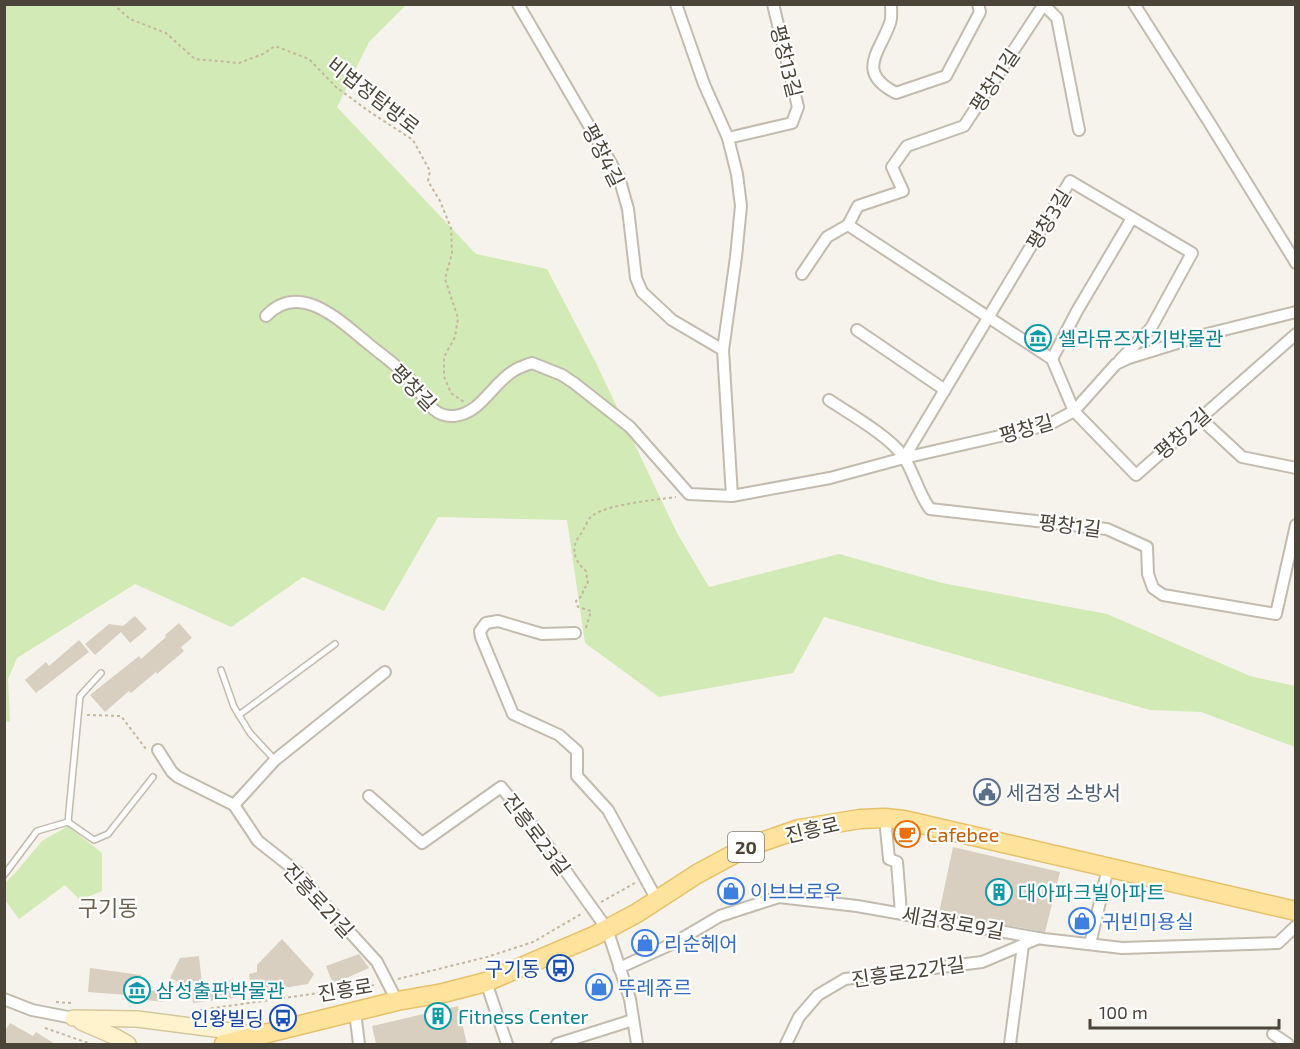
<svg xmlns="http://www.w3.org/2000/svg" width="1300" height="1049" font-family="'Exo 2','Noto Sans KR',sans-serif">
	<style>
		.green { fill: #d2eab5 }
		.building { fill: #d8cfc1 }
		.lines { fill: none; stroke-linecap: round; stroke-linejoin: round }
		.lane-casing { stroke: #c2bbae; stroke-width: 8 }
		.street-casing { stroke: #c2bbae; stroke-width: 14 }
		.secondary-casing { stroke: #d6c79b; stroke-width: 18 }
		.primary-casing { stroke: #e6c16a; stroke-width: 21 }
		.path { stroke: #c4b79f; stroke-width: 2; stroke-dasharray: 3 3; stroke-linecap: butt }
		.lane { stroke: #fff; stroke-width: 5 }
		.street { stroke: #fff; stroke-width: 10 }
		.secondary { stroke: #fff3cd; stroke-width: 15 }
		.primary { stroke: #ffe39c; stroke-width: 18 }
		.labels { text-anchor: middle; dominant-baseline: central; stroke-width: 4.5; stroke-linejoin: round; paint-order: stroke }
		.shield { fill: #fff; stroke: #817c74; stroke-width: 1.5 }
		.shield-label { font-size: 18px; font-weight: bold; fill: #4b4439 }
		.street-label { font-size: 20px; fill: #4b4439; stroke: #fff }
		.culture-label { font-size: 20px; fill: #0d838f; stroke: #fff; text-anchor: start }
		.service-label { font-size: 20px; fill: #4e5e75; stroke: #fff; text-anchor: start }
		.food-label { font-size: 20px; fill: #c56008; stroke: #fff; text-anchor: start }
		.shop-label { font-size: 20px; fill: #366cbe; stroke: #fff; text-anchor: start }
		.transit-label { font-size: 20px; fill: #164399; stroke: #fff; text-anchor: end }
		.quarter-label { font-size: 22px; fill: #6e6250; stroke: #fff }
	</style>
	<rect width="100%" height="100%" fill="#f6f3ec"/>
	<g class="green">
		<polygon points="4,5 406,5 369,42 337,107 476,254 547,269 596,363 677,533 709,587 839,554 942,583 1107,614 1250,676 1295,686 1295,747 1201,712 1150,710 824,617 793,673 659,697 585,643 567,520 438,517 384,611 303,577 231,627 135,584 17,658 8,679 10,722 5,721"/>
		<polygon points="68,826 102,853 102,891 80,900 65,885 19,919 5,900 5,883 16,872 42,841"/>
	</g>
	<g class="building">
		<polygon points="135,616 147,629 130,643 121,632 95,655 85,644 109,624 123,626"/>
		<polygon points="179,623 192,638 181,647 184,651 157,674 156,672 131,693 129,691 105,712 90,695 139,656 141,659 166,637 165,635"/>
		<polygon points="79,640 89,652 36,693 25,680 46,662 49,666"/>
		<polygon points="953,847 1060,872 1045,932 939,913"/>
		<polygon points="282,939 314,974 308,984 252,993 249,974 257,972 257,965"/>
		<polygon points="359,954 369,968 333,984 326,966"/>
		<polygon points="199,956 202,984 231,980 233,998 193,1003 191,988 170,978 180,958"/>
		<polygon points="90,968 141,975 139,989 164,992 163,1002 128,998 128,995 88,992"/>
		<polygon points="458,1006 467,1044 376,1044 372,1026"/>
		<polygon points="10,1023 33,1036 36,1032 55,1044 4,1044 4,1032"/>
	</g>
	<g class="lines">
		<defs>
			<g id="lane">
				<polyline points="221,670 234,707 250,733 275,760"/>
				<polyline points="239,715 335,644"/>
				<polyline points="68,822 80,696 101,673"/>
				<polyline points="68,822 94,840 108,834 153,777"/>
				<polyline points="4,875 37,831 68,822"/>
			</g>
			<g id="street">
				<polyline points="518,4 619,177 628,209 636,278 642,292 672,320 723,350"/>
				<polyline points="676,4 704,84 728,138 737,174 741,206 736,257 723,350 732,496"/>
				<path d="M 891,4 C 891,10 892,18 890,23 C 880,52 855,72 896,93 L 946,76 L 980,12 L 978,4"/>
				<polyline points="1134,4 1209,122 1296,263"/>
				<polyline points="1044,5 1057,18 1079,130"/>
				<polyline points="728,138 792,123 798,107 773,4"/>
				<polyline points="848,225 1052,359 1074,411 1136,475 1296,334"/>
				<polyline points="802,274 827,237 848,225 858,206 903,191 892,167 907,146 964,126 1044,4"/>
				<path d="M 266,316 C 299,281 338,319 365,341 C 379,353 394,363 407,376 C 422,390 429,418 454,416 C 482,413 492,383 515,370 C 520,367 526,365 532,363 L 562,375 L 574,383 L 630,427 L 689,494 L 732,496 L 830,478 L 904,458 L 1048,425 L 1074,411 L 1116,364 L 1129,358 L 1203,335 L 1296,312"/>
				<polyline points="857,330 945,390"/>
				<polyline points="1052,359 1077,311 1132,218"/>
				<path d="M 829,400 C 850,414 889,436 903,456 C 914,472 918,493 930,509 L 1107,529 L 1147,547 L 1148,574 L 1153,588 L 1163,595 L 1276,614 L 1296,525"/>
				<polyline points="1200,418 1242,457 1296,468"/>
				<polyline points="904,458 1070,181 1192,253 1151,328 1120,360"/>
				<polyline points="575,633 542,634 498,621 486,623 480,631 481,637 513,714 559,735 577,751 577,776 608,810 657,900"/>
				<polyline points="385,672 275,760 234,805 258,841 301,875 318,897 377,962 397,1001"/>
				<polyline points="158,750 172,772 178,777 234,805"/>
				<polyline points="369,796 422,843 501,787 538,832 607,929 630,999 637,1044"/>
				<polyline points="885,818 889,859 897,862 901,913"/>
				<polyline points="1090,944 1108,868"/>
				<polyline points="619,968 674,943 720,916 779,897 857,906 1044,939 1122,948 1278,943 1296,926"/>
				<polyline points="486,982 507,1044"/>
				<polyline points="4,999 32,1010 73,1018"/>
				<polyline points="355,1012 359,1044"/>
				<polyline points="1273,1034 1288,1044"/>
				<polyline points="557,1044 633,1020"/>
				<polyline points="786,1044 799,1017 818,995 845,979 982,962 1039,938"/>
				<polyline points="1010,1044 1023,945"/>
			</g>
			<g id="secondary">
				<polyline points="73,1018 137,1019 254,1034"/>
				<polyline points="81,1022 116,1037 128,1044"/>
			</g>
			<polyline id="primary" points="224,1044 397,1001 443,993 486,982 594,936 637,913 697,874 747,847 799,829 860,819 885,818 904,820 1296,911"/>
		</defs>
		<use href="#lane" class="lane-casing"/>
		<use href="#street" class="street-casing"/>
		<use href="#secondary" class="secondary-casing"/>
		<use href="#primary" class="primary-casing"/>
		<g class="path">
			<polyline points="113,4 130,19 166,33 195,59 239,63 263,54 275,46 309,59 336,87 367,110 413,140 430,171 428,181 440,201 451,228 452,253 445,279 458,318 455,337 444,357 444,376 451,393 464,402"/>
			<path d="M 586,628 L 591,611 L 578,607 L 576,601 L 583,595 L 583,590 L 588,584 L 586,571 C 574,561 570,548 580,535 C 585,529 587,519 593,515 C 610,504 655,500 676,497"/>
			<polyline points="87,715 121,716 146,749"/>
			<polyline points="601,902 635,883"/>
			<polyline points="398,979 487,957 533,942 583,913"/>
			<polyline points="56,1002 71,1003"/>
			<polyline points="193,1011 375,985"/>
			<polyline points="45,1028 91,1044"/>
		</g>
		<use href="#lane" class="lane"/>
		<use href="#street" class="street"/>
		<use href="#secondary" class="secondary"/>
		<use href="#primary" class="primary"/>
	</g>
	<defs>
		<symbol id="museum-ring" viewBox="-11 -11 22 22"><circle r="9.5" fill="#fff" stroke="#0f9aa8" stroke-width="1.5"/><path d="M0-6L6-3V-2H-6V-3ZM-5-1h2V3h-2ZM-1-1h2V3h-2ZM3-1h2V3H3ZM-6 4H6V6H-6Z" fill="#0f9aa8"/></symbol>
		<symbol id="civic-ring" viewBox="-11 -11 22 22"><circle r="9.5" fill="#fff" stroke="#5c6f8a" stroke-width="1.5"/><path d="M-.6-6.5H3V-4.5H.6V-3L4-1V1h2V6H-6V1h2V-1L-.6-3ZM-1.2 2.5V6h2.4V2.5Z" fill="#5c6f8a"/></symbol>
		<symbol id="cafe-ring" viewBox="-11 -11 22 22"><circle r="9.5" fill="#fff" stroke="#e8710a" stroke-width="1.5"/><path d="M-5.5-4.5H6V0H3Q3 3.5 0 3.5H-2.5Q-5.5 3.5-5.5 0ZM3-3.2v2h1.7v-2ZM-6 4.5H4V6H-6Z" fill="#e8710a"/></symbol>
		<symbol id="shop-ring" viewBox="-11 -11 22 22"><circle r="9.5" fill="#fff" stroke="#3f7fe0" stroke-width="1.5"/><path d="M-5-2.5h2.3a2.7 3.5 0 0 1 5.4 0H5L5.5 6h-11ZM-1.5-2.5h3a1.5 2.3 0 0 0-3 0Z" fill="#3f7fe0"/></symbol>
		<symbol id="building-ring" viewBox="-11 -11 22 22"><circle r="9.5" fill="#fff" stroke="#0f9aa8" stroke-width="1.5"/><path d="M-4-6H4V6H1V3H-1V6H-4ZM-2.5-4.3h1.7v1.8h-1.7ZM.8-4.3h1.7v1.8H.8ZM-2.5-1h1.7V.8h-1.7ZM.8-1h1.7V.8H.8Z" fill="#0f9aa8"/></symbol>
		<symbol id="bus-ring" viewBox="-11 -11 22 22"><circle r="9.5" fill="#fff" stroke="#1a4fb4" stroke-width="1.5"/><path d="M-5-6H5V4H4V6H2V4H-2V6H-4V4H-5ZM-3.5-4V0h7V-4ZM-3.5 1.2v1.5H-2V1.2ZM2 1.2v1.5H3.5V1.2Z" fill="#1a4fb4"/></symbol>
	</defs>
	<g fill-rule="evenodd">
		<use href="#museum-ring" x="1023" y="323" width="30" height="30"/>
		<use href="#civic-ring" x="972" y="777" width="30" height="30"/>
		<use href="#cafe-ring" x="892" y="819" width="30" height="30"/>
		<use href="#shop-ring" x="716" y="876" width="30" height="30"/>
		<use href="#building-ring" x="984" y="877" width="30" height="30"/>
		<use href="#shop-ring" x="1067" y="906" width="30" height="30"/>
		<use href="#shop-ring" x="630" y="928" width="30" height="30"/>
		<use href="#bus-ring" x="545" y="953" width="30" height="30"/>
		<use href="#shop-ring" x="584" y="972" width="30" height="30"/>
		<use href="#museum-ring" x="122" y="975" width="30" height="30"/>
		<use href="#building-ring" x="423" y="1001" width="30" height="30"/>
		<use href="#bus-ring" x="268" y="1003" width="30" height="30"/>
	</g>
	<g class="labels">
		<rect class="shield" x="728" y="832" width="36" height="30" rx="4.5"/>
		<g class="shield-label">
			<text x="746" y="847">20</text>
		</g>
		<g class="street-label">
			<text transform="translate(787 61) rotate(76)">평창13길</text>
			<text transform="translate(994 80) rotate(-56)">평창11길</text>
			<text transform="translate(374 95) rotate(38)">비법정탐방로</text>
			<text transform="translate(604 155) rotate(63)">평창4길</text>
			<text transform="translate(1048 219) rotate(-59)">평창3길</text>
			<text transform="translate(414 387) rotate(46)">평창길</text>
			<text transform="translate(1026 428) rotate(-16)">평창길</text>
			<text transform="translate(1182 433) rotate(-41)">평창2길</text>
			<text transform="translate(1070 525) rotate(7)">평창1길</text>
			<text transform="translate(812 829) rotate(-13)">진흥로</text>
			<text transform="translate(537 834) rotate(53)">진흥로23길</text>
			<text transform="translate(319 900) rotate(47)">진흥로21길</text>
			<text transform="translate(953 922) rotate(10)">세검정로9길</text>
			<text transform="translate(908 971) rotate(-8)">진흥로22가길</text>
			<text transform="translate(345 989) rotate(-9)">진흥로</text>
		</g>
		<g class="culture-label">
			<text x="1058" y="338">셀라뮤즈자기박물관</text>
			<text x="1018" y="892">대아파크빌아파트</text>
			<text x="156" y="990">삼성출판박물관</text>
			<text x="458" y="1016">Fitness Center</text>
		</g>
		<g class="service-label">
			<text x="1006" y="792">세검정 소방서</text>
		</g>
		<g class="food-label">
			<text x="926" y="834">Cafebee</text>
		</g>
		<g class="shop-label">
			<text x="750" y="891">이브브로우</text>
			<text x="1102" y="921">귀빈미용실</text>
			<text x="664" y="943">리순헤어</text>
			<text x="618" y="987">뚜레쥬르</text>
		</g>
		<g class="transit-label">
			<text x="540" y="968">구기동</text>
			<text x="264" y="1018">인왕빌딩</text>
		</g>
		<g class="quarter-label">
			<text x="108" y="907">구기동</text>
		</g>
	</g>
	<rect width="1300" height="1049" fill="none" stroke="#4b4439" stroke-width="12"/>
	<path d="M1090 1019v9h189v-9" fill="none" stroke="#4b4439" stroke-width="3"/>
	<text x="1099" y="1019" font-size="18" fill="#4b4439" stroke="#ffffff" stroke-width="4.5" paint-order="stroke">100 m</text>
</svg>
